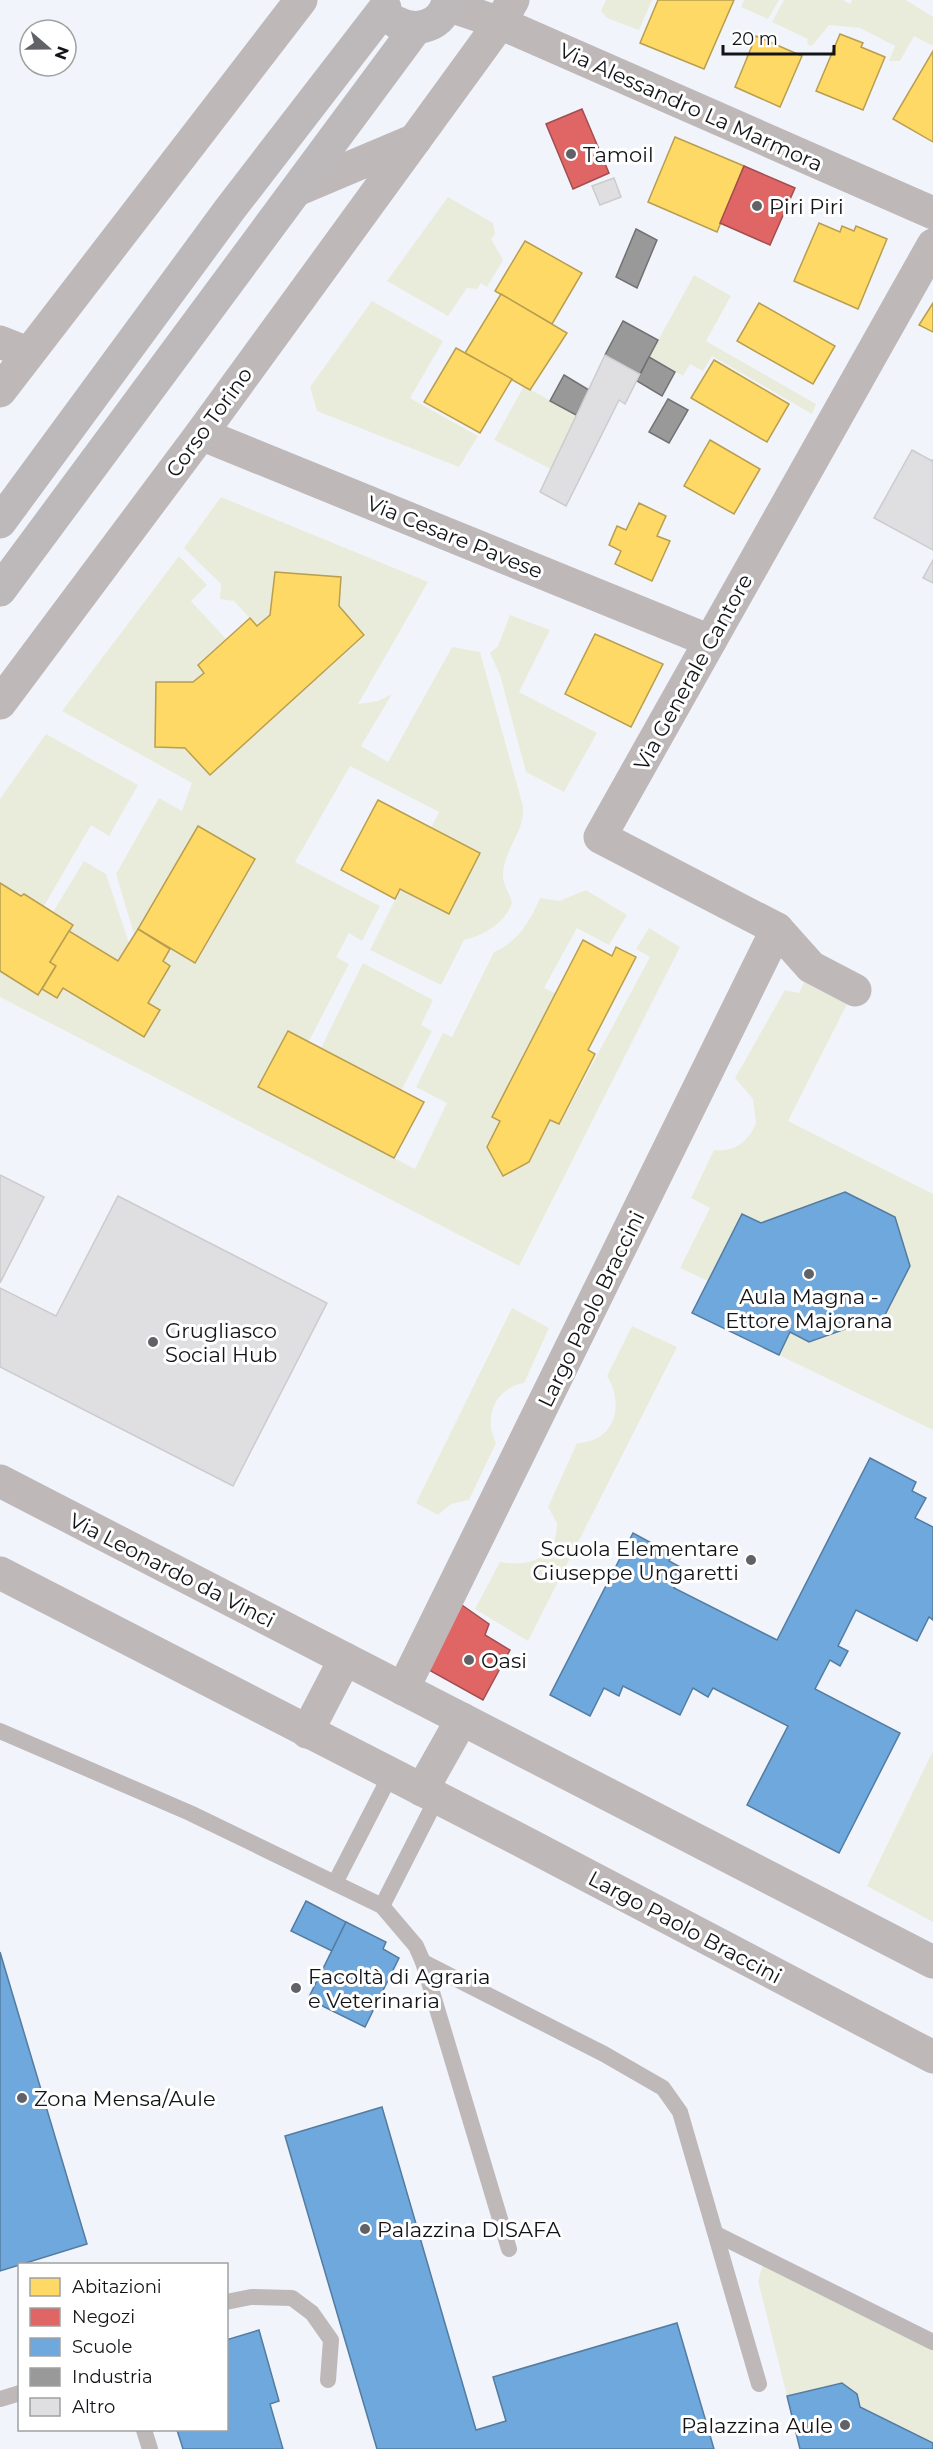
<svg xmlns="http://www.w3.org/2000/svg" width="933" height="2449" font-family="Montserrat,sans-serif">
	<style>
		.green { fill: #eaecdb }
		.homes { fill: #ffd966; stroke: #b89e4f; stroke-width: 1.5 }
		.shops { fill: #e06666; stroke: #a24d4f; stroke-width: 1.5 }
		.schools { fill: #6fa8dc; stroke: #537ca1; stroke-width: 1.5 }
		.industry { fill: #999; stroke: #707172; stroke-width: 1.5 }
		.building { fill: #dfdee0; stroke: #cccbcd; stroke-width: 1.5 }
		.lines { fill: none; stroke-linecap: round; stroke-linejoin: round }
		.lane { stroke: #beb8b9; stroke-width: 16 }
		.street { stroke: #beb8b9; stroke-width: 33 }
		.secondary { stroke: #bdb8b9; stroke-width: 33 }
		.poi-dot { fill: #606267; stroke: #fff; stroke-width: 2 }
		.labels { text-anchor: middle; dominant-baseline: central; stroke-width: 6; stroke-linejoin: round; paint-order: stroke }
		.street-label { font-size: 21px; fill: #121418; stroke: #fff }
		.poi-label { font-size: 21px; fill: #121418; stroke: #fff; text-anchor: start }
	</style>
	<rect width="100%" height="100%" fill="#f2f4fb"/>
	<g class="green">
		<polygon points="606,0 652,0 639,30 607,18 601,11"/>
		<polygon points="744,0 779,0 768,19 741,7"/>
		<polygon points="784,0 843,0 850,4 852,0 906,0 933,17 933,46 914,36 900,61 889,61 895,46 860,28 829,25 812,46 807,44 808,39 772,22"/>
		<polygon points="448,197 493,223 495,234 491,239 503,260 487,287 481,283 477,289 467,288 448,316 387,281"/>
		<polygon points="694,275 731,296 706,341 816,404 812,414 712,356 703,371 690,364 683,376 649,357"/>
		<polygon points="372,301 443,341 410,398 478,436 459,467 317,411 310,387"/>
		<polygon points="524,386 576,415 551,469 494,440"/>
		<path d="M 221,497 L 450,591 L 428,582 L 358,704 L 378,701 L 392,694 L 361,746 L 388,762 L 452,647 L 480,652 L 523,806 C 525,833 504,848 503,875 C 503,886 510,893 512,903 C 505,923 485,935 464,940 L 441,985 L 370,950 L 439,812 L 350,766 L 295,862 L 380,906 L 362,941 L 349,933 L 336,957 L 349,964 L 309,1041 L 288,1031 L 259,1087 L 415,1169 L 447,1103 L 416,1087 L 443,1033 L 452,1037 L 494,952 C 518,942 530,921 540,898 L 559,901 L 586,890 L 627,915 L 609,945 L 577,928 L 544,988 L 555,993 L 492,1116 L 500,1121 L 487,1147 L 503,1176 L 525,1160 L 550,1120 L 560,1124 L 650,957 L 636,949 L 649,928 L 680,947 L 519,1266 L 0,997 L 0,971 L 37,995 L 42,989 L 57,997 L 63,988 L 160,1010 L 148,1003 L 170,966 L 163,961 L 170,949 L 195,963 L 255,859 L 198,826 L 134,934 L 116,874 L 159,798 L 182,811 L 192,783 L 62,711 L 179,556 L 207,585 L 191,601 L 226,639 L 198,665 L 204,673 L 193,682 L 156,682 L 155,747 L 185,748 L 210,775 L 366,635 L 339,606 L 341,577 L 275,572 L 270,615 L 257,626 L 234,601 L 220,599 L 221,584 L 184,548 Z"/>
		<polygon points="510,615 550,630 519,692 597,733 564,792 526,772 500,675 490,653 498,646"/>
		<polygon points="46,734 138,785 109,836 91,825 44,906 0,883 0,799"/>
		<polygon points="84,861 106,874 129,943 118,961 69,931 73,924 53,912"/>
		<polygon points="363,963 433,1000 421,1025 432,1031 401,1091 321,1048"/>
		<path d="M 804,982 L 847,1004 L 788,1121 L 933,1194 L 933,1430 L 779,1355 L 790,1332 L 809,1342 L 885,1315 L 910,1266 L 895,1217 L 845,1192 L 761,1223 L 742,1214 L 708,1281 L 680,1268 L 710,1208 L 691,1198 L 714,1150 C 735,1152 748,1142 756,1123 L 753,1099 L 735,1078 L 785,990 L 799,993 Z"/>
		<path d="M 512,1308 L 549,1328 L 524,1383 C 495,1388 483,1417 496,1443 L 469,1500 L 451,1504 L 438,1515 L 416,1503 Z"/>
		<path d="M 632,1326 L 677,1347 L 528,1641 L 475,1609 L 500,1562 C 529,1567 557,1559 557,1523 L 548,1507 L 577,1443 C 615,1442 625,1405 607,1376 Z"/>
		<polygon points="933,1751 933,1922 867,1886"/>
		<polygon points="763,2264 933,2349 933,2443 860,2407 857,2394 842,2383 787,2396 758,2281"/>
	</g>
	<g class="homes">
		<polygon points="658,0 734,0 704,69 640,43"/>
		<polygon points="840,34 863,43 861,47 885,57 863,110 816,91"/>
		<polygon points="756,36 802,56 780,107 735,87"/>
		<polygon points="933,51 933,142 893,119"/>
		<polygon points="675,137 744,166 717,232 648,202"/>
		<polygon points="819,223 840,232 842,226 854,231 856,226 887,239 858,309 794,281"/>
		<polygon points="525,241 582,273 552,324 495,291"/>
		<polygon points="501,294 567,333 530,390 465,353"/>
		<polygon points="759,303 835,346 813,384 737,341"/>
		<polygon points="933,303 933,332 919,325"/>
		<polygon points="456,348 512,379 480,433 424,402"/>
		<polygon points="714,360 789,404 767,442 691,398"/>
		<polygon points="710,440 760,469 734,514 684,486"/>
		<polygon points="639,503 666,516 657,536 670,541 652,581 615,564 621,551 609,545 617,526 626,530"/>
		<polygon points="275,572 341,577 339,606 364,635 210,775 185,748 155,747 156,682 193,682 204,673 198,665 250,618 257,626 270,615"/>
		<polygon points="595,634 663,664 631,727 565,694"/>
		<polygon points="378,800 480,853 449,914 400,889 395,899 341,870"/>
		<polygon points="198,826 255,859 195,963 138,929"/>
		<polygon points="0,883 21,896 24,894 73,925 50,962 56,966 38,995 0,971"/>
		<polygon points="138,929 170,949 163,961 170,966 148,1003 160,1010 144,1037 63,988 57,998 42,989 56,966 50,962 69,931 118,961"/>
		<polygon points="583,940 612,956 616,947 636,957 588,1050 595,1054 559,1124 550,1120 529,1162 503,1176 487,1147 500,1121 492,1117"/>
		<polygon points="288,1031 424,1102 394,1158 258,1087"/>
	</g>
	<g class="shops">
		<polygon points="582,109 609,173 573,189 546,124"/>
		<polygon points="744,166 795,188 770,245 720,223"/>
		<polygon points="459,1603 489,1624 485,1635 510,1650 483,1700 429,1670"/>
	</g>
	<g class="schools">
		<polygon points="845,1192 895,1217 910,1266 885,1315 809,1342 790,1332 779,1355 692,1313 742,1214 761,1223"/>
		<polygon points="870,1458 916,1482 912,1491 926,1498 915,1518 933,1527 933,1620 929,1617 917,1641 856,1610 838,1646 848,1651 840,1666 830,1660 815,1689 900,1733 839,1853 747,1805 788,1726 713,1688 708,1697 693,1688 680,1715 623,1686 619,1696 604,1688 590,1716 550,1695 633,1533 672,1554 669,1561 684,1569 674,1588 777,1640"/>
		<polygon points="306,1901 346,1922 332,1951 291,1931"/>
		<polygon points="346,1922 386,1942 383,1949 399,1958 365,2027 308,1999"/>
		<polygon points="0,1952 87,2244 0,2271"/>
		<polygon points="382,2107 476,2430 506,2421 493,2377 677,2323 714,2449 377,2449 285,2136"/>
		<polygon points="259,2330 279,2401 270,2404 283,2449 183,2449 177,2430 226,2430 226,2340"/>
		<polygon points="842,2383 857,2394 860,2407 933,2443 933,2449 800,2449 787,2396"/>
	</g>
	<g class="industry">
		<polygon points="636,229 657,240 637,288 616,277"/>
		<polygon points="623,321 658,340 640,374 605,355"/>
		<polygon points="649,357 675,372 662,396 637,381"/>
		<polygon points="564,375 589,390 576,415 550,401"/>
		<polygon points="668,399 688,410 669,443 649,432"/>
	</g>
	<g class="building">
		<polygon points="614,178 621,197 600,205 592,186"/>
		<polygon points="605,355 640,374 625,404 619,400 566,506 540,492"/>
		<polygon points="912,450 932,461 933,459 933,550 874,518"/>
		<polygon points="933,560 933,583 923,578"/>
		<polygon points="0,1175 44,1197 0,1283"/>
		<polygon points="118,1196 327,1303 233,1486 0,1367 0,1288 56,1316"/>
	</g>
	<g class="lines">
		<g class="lane">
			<polyline points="0,1731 190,1813 382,1906 416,1946 423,1962 509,2249"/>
			<polyline points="335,1883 391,1774"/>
			<polyline points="382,1906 437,1798"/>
			<polyline points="423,1962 604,2054 663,2088 680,2112 759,2384"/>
			<polyline points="718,2235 933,2342"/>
			<polyline points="226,2302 251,2297 292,2298 312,2313 331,2340 328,2380"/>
			<polyline points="0,2399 20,2393"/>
			<polyline points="144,2430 150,2449"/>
		</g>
		<g class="street">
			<polyline points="447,5 500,23 933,213"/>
			<polyline points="299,189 415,140"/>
			<polyline points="0,342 28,353"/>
			<polyline points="0,391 301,0"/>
			<polyline points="201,434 710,641"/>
			<polyline points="0,703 201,434 500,23 513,0"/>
			<polyline points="855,990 811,967 777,929 600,837 933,245"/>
			<polyline points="0,1481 933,1962"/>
			<polyline points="0,1573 518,1839 933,2057"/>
			<polyline points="403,1689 777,929"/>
			<polyline points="307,1732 345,1659"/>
			<polyline points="422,1790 462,1719"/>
		</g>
		<g class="secondary">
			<path d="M 396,22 C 417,34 444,25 448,0"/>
			<polyline points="0,522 230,209 385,8"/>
			<polyline points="0,590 416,28"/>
		</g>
	</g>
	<g class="poi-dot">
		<circle cx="571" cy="154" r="6"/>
		<circle cx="757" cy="206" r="6"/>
		<circle cx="809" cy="1274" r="6"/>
		<circle cx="153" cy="1342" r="6"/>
		<circle cx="751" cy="1560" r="6"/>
		<circle cx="469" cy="1660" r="6"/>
		<circle cx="296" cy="1988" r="6"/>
		<circle cx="22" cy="2098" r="6"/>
		<circle cx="365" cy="2229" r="6"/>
		<circle cx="845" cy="2425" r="6"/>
	</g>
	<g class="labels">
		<g class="street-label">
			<text transform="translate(691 107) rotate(24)">Via Alessandro La Marmora</text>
			<text transform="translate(209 422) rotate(-54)">Corso Torino</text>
			<text transform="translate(455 537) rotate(22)">Via Cesare Pavese</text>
			<text transform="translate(693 672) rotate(-61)">Via Generale Cantore</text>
			<text transform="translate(591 1309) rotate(-64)">Largo Paolo Braccini</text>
			<text transform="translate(172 1570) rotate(27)">Via Leonardo da Vinci</text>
			<text transform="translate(685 1927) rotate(28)">Largo Paolo Braccini</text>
		</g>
		<g class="poi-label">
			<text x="583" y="154">Tamoil</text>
			<text x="769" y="206">Piri Piri</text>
			<text x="809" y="1296" text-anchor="middle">Aula Magna -<tspan x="809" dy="24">Ettore Majorana</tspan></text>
			<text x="165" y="1330">Grugliasco<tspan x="165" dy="24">Social Hub</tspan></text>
			<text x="739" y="1548" text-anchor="end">Scuola Elementare<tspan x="739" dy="24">Giuseppe Ungaretti</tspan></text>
			<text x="481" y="1660">Oasi</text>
			<text x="308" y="1976">Facoltà di Agraria<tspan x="308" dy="24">e Veterinaria</tspan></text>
			<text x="34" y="2098">Zona Mensa/Aule</text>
			<text x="377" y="2229">Palazzina DISAFA</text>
			<text x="833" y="2425" text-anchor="end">Palazzina Aule</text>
		</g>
	</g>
	<rect x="18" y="2263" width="210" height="168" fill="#ffffff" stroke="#a0a1a3" stroke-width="1.5"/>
	<rect x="30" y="2278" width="30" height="18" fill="#ffd966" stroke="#a0a1a3" stroke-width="1.5"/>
	<text x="72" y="2293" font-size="18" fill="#121418">Abitazioni</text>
	<rect x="30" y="2308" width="30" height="18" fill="#e06666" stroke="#a0a1a3" stroke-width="1.5"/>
	<text x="72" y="2323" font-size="18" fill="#121418">Negozi</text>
	<rect x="30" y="2338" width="30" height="18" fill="#6fa8dc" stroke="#a0a1a3" stroke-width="1.5"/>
	<text x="72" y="2353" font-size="18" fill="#121418">Scuole</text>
	<rect x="30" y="2368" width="30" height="18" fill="#999999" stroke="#a0a1a3" stroke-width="1.5"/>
	<text x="72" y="2383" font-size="18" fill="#121418">Industria</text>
	<rect x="30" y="2398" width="30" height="18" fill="#dfdee0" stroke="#a0a1a3" stroke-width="1.5"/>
	<text x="72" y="2413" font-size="18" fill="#121418">Altro</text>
	<g transform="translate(48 48) rotate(110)"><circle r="28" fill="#ffffff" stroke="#a0a1a3" stroke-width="1.5"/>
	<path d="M0-4.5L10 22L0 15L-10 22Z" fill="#606267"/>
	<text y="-9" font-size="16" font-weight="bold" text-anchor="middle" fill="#121418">N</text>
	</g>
	<path d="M723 45v9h111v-9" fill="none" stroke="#121418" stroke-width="3"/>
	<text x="732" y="45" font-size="18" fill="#121418" stroke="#ffffff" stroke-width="4.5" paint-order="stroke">20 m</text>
</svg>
